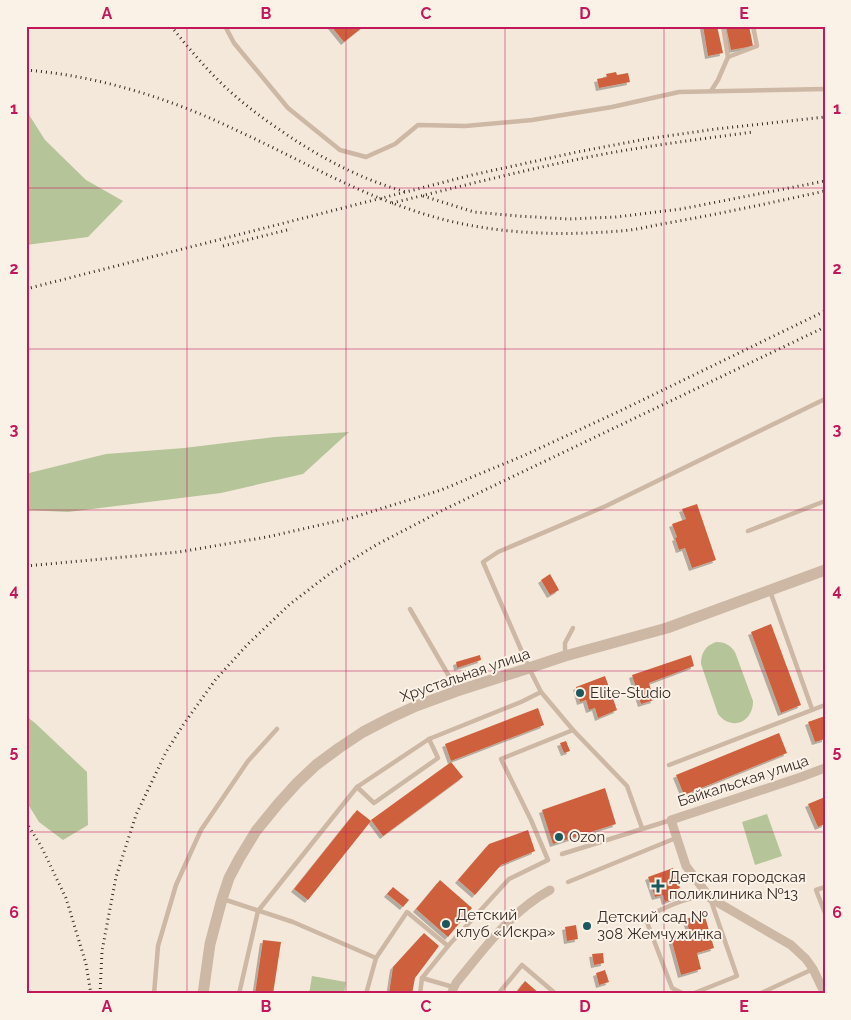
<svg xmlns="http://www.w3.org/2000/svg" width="851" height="1020" font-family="Raleway,sans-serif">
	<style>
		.green { fill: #b5c499 }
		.building { fill: #cf613d; filter: url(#shadow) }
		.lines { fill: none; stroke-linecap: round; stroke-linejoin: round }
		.service { stroke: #cdb7a5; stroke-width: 4.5 }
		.minor { stroke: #cdb7a5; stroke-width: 9 }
		.tertiary { stroke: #cdb7a5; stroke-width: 11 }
		.rail { stroke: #382c27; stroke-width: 3; stroke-dasharray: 1 4; stroke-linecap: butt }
		.grid { fill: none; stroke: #c2185b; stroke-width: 1; stroke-opacity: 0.55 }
		.poi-dot { fill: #19585d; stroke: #fbf2e7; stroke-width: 2 }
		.labels { text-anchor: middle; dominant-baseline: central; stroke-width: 4; stroke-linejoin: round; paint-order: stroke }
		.street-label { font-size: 15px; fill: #382c27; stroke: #fbf2e7 }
		.poi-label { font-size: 15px; fill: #382c27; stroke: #fbf2e7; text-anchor: start }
		.neatline { fill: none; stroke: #c2185b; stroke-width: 2 }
		.grid-label { font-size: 16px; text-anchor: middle; font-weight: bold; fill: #c2185b }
	</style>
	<defs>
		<filter id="shadow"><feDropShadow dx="-3" dy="3" stdDeviation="0" flood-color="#0004"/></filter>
	</defs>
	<rect width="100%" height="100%" fill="#f4e8da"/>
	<g class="green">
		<polygon points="26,110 45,140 86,180 123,201 88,237 26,245"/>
		<polygon points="349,432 303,474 221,493 68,512 26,510 26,479 29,473 106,454 184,448 275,437"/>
		<path d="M 716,642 C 725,642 730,645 735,652 L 753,701 C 753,723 731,731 718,714 L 701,664 C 701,653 705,646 716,642 Z"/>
		<polygon points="26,716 35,723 87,772 88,825 63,840 39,822 26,801"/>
		<polygon points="767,814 782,856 755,865 742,822"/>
		<polygon points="312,976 346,982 344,994 309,994"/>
	</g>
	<g class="building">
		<polygon points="331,26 364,26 344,42"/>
		<polygon points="703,26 717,26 723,53 708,56"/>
		<polygon points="726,26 749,26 753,46 731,50"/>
		<polygon points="616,72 617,75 628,73 630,82 599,88 597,79 607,77 606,74"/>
		<polygon points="697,504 716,560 692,568 685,548 679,550 675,538 677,537 672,524 686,519 682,509"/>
		<polygon points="550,574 559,590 550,595 541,580"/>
		<polygon points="771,624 801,705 781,713 751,632"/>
		<polygon points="480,655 481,660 457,668 456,662"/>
		<polygon points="691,655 694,666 649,683 654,700 641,704 632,675"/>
		<polygon points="605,676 617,710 598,718 595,708 589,710 586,700 580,702 576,687"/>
		<polygon points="538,708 544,725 451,761 445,744"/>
		<polygon points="825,716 825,739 815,742 808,722"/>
		<polygon points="779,733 787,753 684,795 676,775"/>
		<polygon points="566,741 570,751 564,753 560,743"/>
		<polygon points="451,762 463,777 383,836 371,820"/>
		<polygon points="605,788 616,824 553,844 542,810"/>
		<polygon points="825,797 825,824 818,827 808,804"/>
		<polygon points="357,810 371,821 308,900 294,889"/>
		<polygon points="528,830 535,851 501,865 475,895 458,880 489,844"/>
		<polygon points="673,868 680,888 675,890 677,897 665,902 663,895 655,897 648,877"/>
		<polygon points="440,880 472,908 448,937 416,909"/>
		<polygon points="393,887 409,900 403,907 387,894"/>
		<polygon points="704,913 714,948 697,953 701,969 681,975 671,938 690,933 686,919"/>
		<polygon points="576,925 578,939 567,941 565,927"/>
		<polygon points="424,933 439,946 415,978 412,994 389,994 393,967"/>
		<polygon points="263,940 281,942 273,994 255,994"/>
		<polygon points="603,953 604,963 594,965 592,954"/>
		<polygon points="605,970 609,982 599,985 596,973"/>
		<polygon points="525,981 540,994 515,994"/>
	</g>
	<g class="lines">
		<g class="service">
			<polyline points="225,26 234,43 288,108 340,150 366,157 395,144 418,125 465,126 532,120 612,107 679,92 825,89"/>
			<polyline points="728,57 757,46 753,26"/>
			<polyline points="711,91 718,80 728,57 723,26"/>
			<polyline points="748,531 825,501"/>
			<polyline points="770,591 812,709"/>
			<polyline points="410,609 457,690"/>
			<polyline points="565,655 565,643 573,628"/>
			<polyline points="573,730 627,786 642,828"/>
			<polyline points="669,765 825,705"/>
			<polyline points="357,787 374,803 438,758 429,739"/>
			<polyline points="562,854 671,820"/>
			<polyline points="568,882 676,838"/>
			<polyline points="825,887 816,890 825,913"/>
			<polyline points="223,899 293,922 376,958"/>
			<polyline points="422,978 453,987"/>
			<polyline points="154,994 158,946 176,885 201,830 248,761 277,729"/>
			<polyline points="239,994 258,911 357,787 429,739 521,702 541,692"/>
			<polyline points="366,994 376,958 407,912 448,946"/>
			<polyline points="420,994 422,978 448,946 509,879 548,860 531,820 501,759 573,730 541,692 529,668 483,562 498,552 606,506 825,399"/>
			<polyline points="498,994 522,965 556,994"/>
			<path d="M 684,994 L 672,988 L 645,917 C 664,909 689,894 710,898 L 737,976 L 692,994"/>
			<polyline points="759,994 813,969"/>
		</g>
		<g class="minor">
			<polyline points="825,768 801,777 671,820 686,866 710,898 791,945 806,959 813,969 825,994"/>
			<path d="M 451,994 L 456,983 C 484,949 510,912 550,890"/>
		</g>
		<polyline class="tertiary" points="203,994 210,944 222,899 229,878 239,859 256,831 278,804 297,783 316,765 339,748 363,732 390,718 416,706 457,691 529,668 565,656 667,628 825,570"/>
		<g class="rail">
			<path d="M 171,26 C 186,45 201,63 218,80 C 237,99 258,115 280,130 C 319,157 360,179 406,192"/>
			<path d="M 26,70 C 100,76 172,99 238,131 C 295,157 349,189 409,209 C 476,233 549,237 620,231 C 637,230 655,225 673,222 C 724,213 774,202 825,191"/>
			<polyline points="423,196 474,212 518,216 568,219 616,217 681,209 825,181"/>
			<path d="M 392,203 C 454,188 516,172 579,159 C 636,147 694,140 753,132"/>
			<polyline points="223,246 291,229"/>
			<polyline points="26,289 472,175 577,152 646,139 716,129 825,117"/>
			<polyline points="26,566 179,552 267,537 351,518 441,490 525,455 622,410 825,311"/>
			<polyline points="26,822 41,846 66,898 86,964 91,994"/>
			<polyline points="100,994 102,951 116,877 136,815 166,752 183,725 216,679 248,644 290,604 332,572 376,545 443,510 825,327"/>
		</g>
	</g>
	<path class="grid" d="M 187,26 L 187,994M 346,26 L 346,994M 505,26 L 505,994M 664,26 L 664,994M 26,188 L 825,188M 26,349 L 825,349M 26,510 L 825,510M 26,671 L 825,671M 26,832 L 825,832"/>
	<g class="poi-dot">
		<circle cx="580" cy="693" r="5"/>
		<circle cx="559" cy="837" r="5"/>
		<path d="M655.5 878.5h5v5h5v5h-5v5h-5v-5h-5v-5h5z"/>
		<circle cx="446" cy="924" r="5"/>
		<circle cx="587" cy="926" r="5"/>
	</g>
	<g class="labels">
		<g class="street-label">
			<text transform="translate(465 675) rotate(-19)">Хрустальная улица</text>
			<text transform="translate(743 781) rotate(-18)">Байкальская улица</text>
		</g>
		<g class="poi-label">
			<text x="590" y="693">Elite-Studio</text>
			<text x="569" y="837">Ozon</text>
			<text x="669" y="877">Детская городская<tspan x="669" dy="17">поликлиника №13</tspan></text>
			<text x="456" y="915">Детский<tspan x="456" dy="17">клуб «Искра»</tspan></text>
			<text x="597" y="917">Детский сад №<tspan x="597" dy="17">308 Жемчужинка</tspan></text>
		</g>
	</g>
	<rect width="851" height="1020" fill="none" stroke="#fbf2e7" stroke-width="55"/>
	<rect x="28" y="28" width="796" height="964" class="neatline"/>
	<g class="grid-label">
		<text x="107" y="19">A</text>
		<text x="266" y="19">B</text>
		<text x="426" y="19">C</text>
		<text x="585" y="19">D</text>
		<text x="744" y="19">E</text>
		<text x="14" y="114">1</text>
		<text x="837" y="114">1</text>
		<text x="14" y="274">2</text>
		<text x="837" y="274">2</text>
		<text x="14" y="435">3</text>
		<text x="837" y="435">3</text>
		<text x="14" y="596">4</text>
		<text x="837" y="596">4</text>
		<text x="14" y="757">5</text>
		<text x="837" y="757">5</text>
		<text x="14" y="918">6</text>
		<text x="837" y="918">6</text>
		<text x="107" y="1012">A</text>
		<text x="266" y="1012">B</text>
		<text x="426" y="1012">C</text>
		<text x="585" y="1012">D</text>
		<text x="744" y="1012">E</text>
	</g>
</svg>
